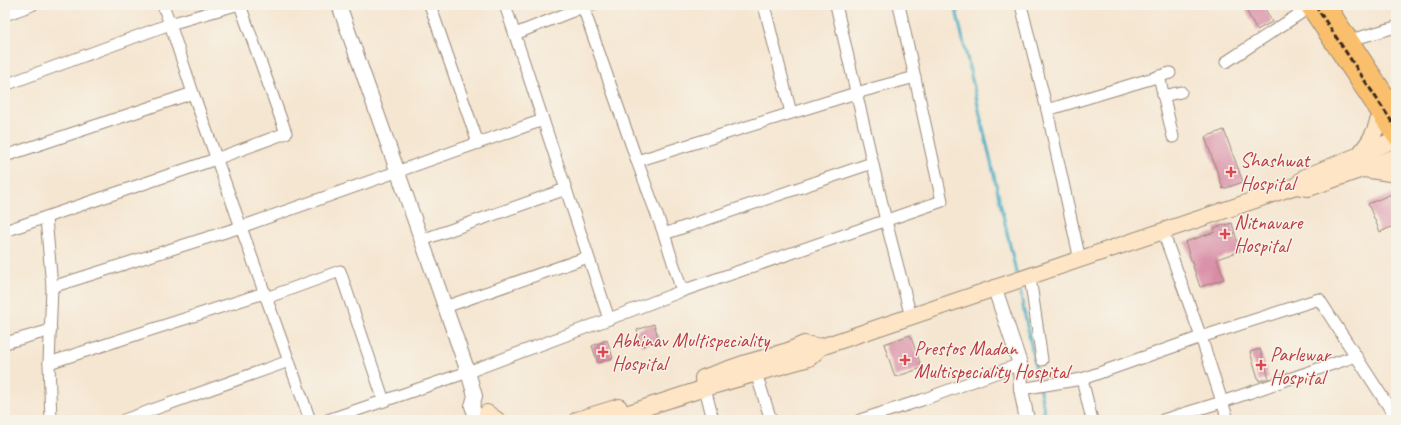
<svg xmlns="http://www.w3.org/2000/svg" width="1401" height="425" font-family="Caveat,sans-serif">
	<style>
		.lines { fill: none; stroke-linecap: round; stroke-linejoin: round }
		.stream { stroke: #45adc5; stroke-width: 3 }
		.building { fill: #d88ca6 }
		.minor-casing { stroke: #988878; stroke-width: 13 }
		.tertiary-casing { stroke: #988878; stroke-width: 16 }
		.secondary-casing { stroke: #988878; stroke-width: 18 }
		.primary-casing { stroke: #988878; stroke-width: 20 }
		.minor { stroke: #fff; stroke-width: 11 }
		.tertiary { stroke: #fff; stroke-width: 14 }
		.secondary { stroke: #fde5c5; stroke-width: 16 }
		.primary { stroke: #f9bf6d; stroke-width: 18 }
		.rail { stroke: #3b2a1e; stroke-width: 3; stroke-dasharray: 6 3; stroke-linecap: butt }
		.health-dot { fill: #e0444e; stroke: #f7f3e8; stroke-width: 1.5 }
		.labels { text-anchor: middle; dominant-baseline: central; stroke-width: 3; stroke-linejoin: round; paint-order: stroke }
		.health-label { font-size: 20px; fill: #be3a42; stroke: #f7f3e8; text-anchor: start }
	</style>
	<rect width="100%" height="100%" fill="#f7f3e8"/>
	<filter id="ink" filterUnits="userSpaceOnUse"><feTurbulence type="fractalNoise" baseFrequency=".025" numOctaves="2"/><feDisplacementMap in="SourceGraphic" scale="8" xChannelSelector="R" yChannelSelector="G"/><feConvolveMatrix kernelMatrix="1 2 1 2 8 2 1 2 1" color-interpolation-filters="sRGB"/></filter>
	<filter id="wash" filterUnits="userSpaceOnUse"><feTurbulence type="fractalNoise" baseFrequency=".012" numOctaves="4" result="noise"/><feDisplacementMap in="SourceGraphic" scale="16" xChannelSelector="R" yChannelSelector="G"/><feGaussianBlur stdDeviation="0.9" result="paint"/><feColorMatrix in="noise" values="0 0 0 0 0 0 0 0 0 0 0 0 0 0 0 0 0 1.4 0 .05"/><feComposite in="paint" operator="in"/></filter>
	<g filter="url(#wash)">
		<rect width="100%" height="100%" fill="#f5e6d1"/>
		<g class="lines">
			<g class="stream">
				<polyline points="955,5 1017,276"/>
				<polyline points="1019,286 1046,420"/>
			</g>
		</g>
		<g id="blocks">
			<g class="building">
				<polygon points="1250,5 1263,5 1272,22 1257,30 1245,8"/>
				<polygon points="1224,130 1243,182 1223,189 1205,137"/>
				<polygon points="1396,192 1396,225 1380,232 1368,204"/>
				<polygon points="1232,223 1240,251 1217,259 1224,279 1200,287 1185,242 1215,232 1214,228"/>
				<polygon points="654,324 659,340 642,346 637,330"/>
				<polygon points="910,335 922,368 895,377 884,344"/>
				<polygon points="607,340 613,358 598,363 592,346"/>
				<polygon points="1260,349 1269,378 1259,381 1250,352"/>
			</g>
		</g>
	</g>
	<g filter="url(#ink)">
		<use href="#blocks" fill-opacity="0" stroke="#988878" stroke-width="1"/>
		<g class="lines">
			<defs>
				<g id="minor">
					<polyline points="163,5 170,24 236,5"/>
					<polyline points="430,5 478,143"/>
					<polyline points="505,5 609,319 682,291 942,201 899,5"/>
					<polyline points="592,5 583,7 637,161 856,93 915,77"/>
					<polyline points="764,5 791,113"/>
					<polyline points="836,5 886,221 911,317"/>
					<polyline points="1021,5 1047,110 1080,260"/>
					<polyline points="5,15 32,5"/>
					<polyline points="515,34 583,7"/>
					<polyline points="1354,39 1396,27"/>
					<polyline points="1226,62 1304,11"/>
					<polyline points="1159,76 1173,137"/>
					<polyline points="5,85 170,24 193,93"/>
					<polyline points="1163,96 1181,92"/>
					<polyline points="1047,110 1170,73"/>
					<polyline points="5,156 193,93 310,420"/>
					<polyline points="637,161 664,234 872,163"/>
					<polyline points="46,218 52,287 49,363"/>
					<polyline points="5,231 216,159 286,133 240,5"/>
					<polyline points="1163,232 1201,337 1228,420"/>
					<polyline points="664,234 682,291"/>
					<polyline points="422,240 566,189"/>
					<polyline points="1030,277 1042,360"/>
					<polyline points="52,287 241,227 543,120"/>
					<polyline points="266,298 340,271 384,401"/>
					<polyline points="445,307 588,257"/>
					<polyline points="5,343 51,330"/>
					<polyline points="754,367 771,420"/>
					<polyline points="1082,379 1092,420"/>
					<polyline points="705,388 713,420"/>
					<polyline points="1021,389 1082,379 1201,337 1319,299 1396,418"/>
					<polyline points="51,420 49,363 264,293"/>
					<polyline points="124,420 289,361"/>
					<polyline points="328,420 468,372 609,319"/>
					<polyline points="860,420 922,400 1020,364"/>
					<polyline points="1163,420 1222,402 1356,356"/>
				</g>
				<g id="tertiary">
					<polyline points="339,5 468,372 475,396 472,406 477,420"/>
					<polyline points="995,289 1020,364 1021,389 1027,420"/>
				</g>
				<g id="secondary">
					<path d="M 1358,156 C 1367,145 1375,135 1378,121"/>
					<polyline points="1364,169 1396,174"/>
					<polyline points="1296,186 1305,177 1357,156 1396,139"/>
					<polyline points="703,378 743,364 788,351 804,344 821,347"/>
					<polyline points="487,413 497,420"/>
					<polyline points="577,420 619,407"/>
					<polyline points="607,420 705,388 809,358 821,347 1296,186 1309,188 1396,157"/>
				</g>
				<g id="primary">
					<polyline points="1309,5 1396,136"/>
					<polyline points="1326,5 1396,112"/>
				</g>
			</defs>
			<use href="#minor" class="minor-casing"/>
			<use href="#tertiary" class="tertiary-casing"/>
			<use href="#secondary" class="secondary-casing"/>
			<use href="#primary" class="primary-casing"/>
			<use href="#minor" class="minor"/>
			<use href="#tertiary" class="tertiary"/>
			<use href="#secondary" class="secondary"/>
			<use href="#primary" class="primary"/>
			<polyline class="rail" points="1315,5 1396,128"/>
		</g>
	</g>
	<g class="health-dot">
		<path d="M1229 166h4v4h4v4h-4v4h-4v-4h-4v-4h4z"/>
		<path d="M1223 228h4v4h4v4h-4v4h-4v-4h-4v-4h4z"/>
		<path d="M601 346h4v4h4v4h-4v4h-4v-4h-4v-4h4z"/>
		<path d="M903 354h4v4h4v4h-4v4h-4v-4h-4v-4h4z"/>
		<path d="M1259 359h4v4h4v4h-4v4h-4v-4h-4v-4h4z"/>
	</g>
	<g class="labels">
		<g class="health-label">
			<text x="1240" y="160">Shashwat<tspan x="1240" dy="23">Hospital</tspan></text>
			<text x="1234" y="222">Nitnavare<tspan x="1234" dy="23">Hospital</tspan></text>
			<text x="612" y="340">Abhinav Multispeciality<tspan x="612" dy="23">Hospital</tspan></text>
			<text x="914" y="348">Prestos Madan<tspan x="914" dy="23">Multispeciality Hospital</tspan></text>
			<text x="1270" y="354">Parlewar<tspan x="1270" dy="23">Hospital</tspan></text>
		</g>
	</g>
	<rect width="1401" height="425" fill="none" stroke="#f7f3e8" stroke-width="20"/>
</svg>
